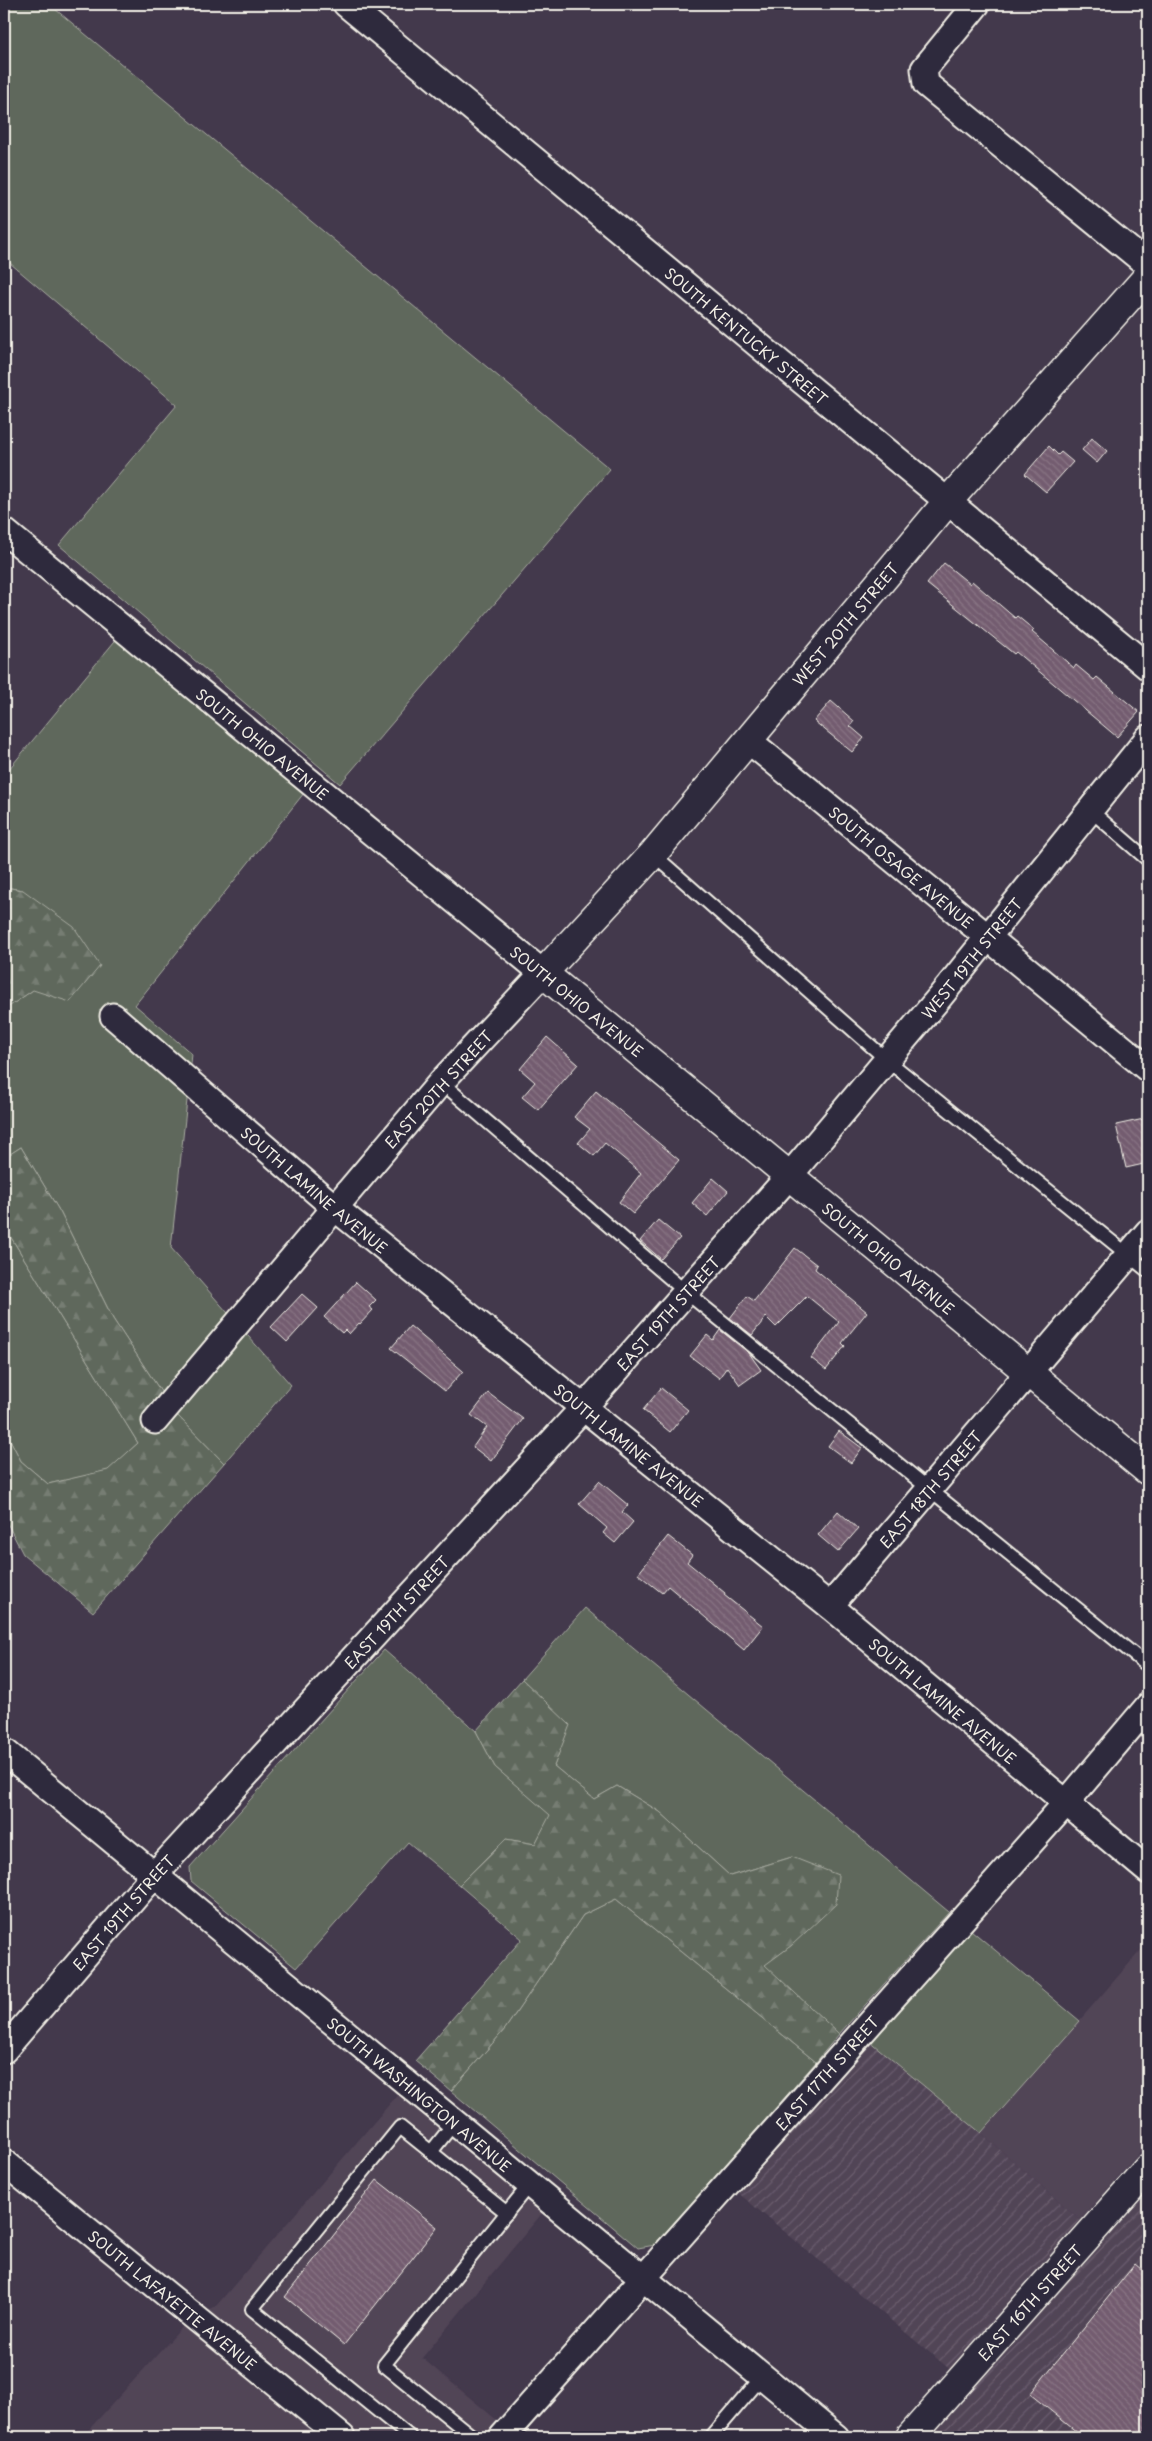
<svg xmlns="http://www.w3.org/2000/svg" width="1152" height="2441" font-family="'Playpen Sans',sans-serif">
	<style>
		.built { fill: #514456 }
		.industrial { fill: url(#industrial-furrows) }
		.grass { fill: #5e675b; stroke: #a9aca2 }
		.forest { fill: url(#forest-firs); stroke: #a9aca2 }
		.building { fill: url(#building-back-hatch); stroke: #f4f1e8 }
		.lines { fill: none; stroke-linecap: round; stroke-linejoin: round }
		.lane-casing { stroke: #f4f1e8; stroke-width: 16 }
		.street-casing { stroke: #f4f1e8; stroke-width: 29 }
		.secondary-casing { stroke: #f4f1e8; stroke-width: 31 }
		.lane { stroke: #2f2a3d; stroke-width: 12 }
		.street { stroke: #2f2a3d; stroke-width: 25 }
		.secondary { stroke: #2f2a3d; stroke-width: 28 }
		.labels { text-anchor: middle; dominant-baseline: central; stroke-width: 4; stroke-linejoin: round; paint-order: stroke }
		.street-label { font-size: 15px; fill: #f4f1e8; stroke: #2f2a3d }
	</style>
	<defs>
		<pattern id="industrial-furrows" width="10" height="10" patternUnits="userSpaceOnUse" patternTransform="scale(1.25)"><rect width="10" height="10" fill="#514456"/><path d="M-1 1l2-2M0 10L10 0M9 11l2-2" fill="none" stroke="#6b5f6e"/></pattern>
		<pattern id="forest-firs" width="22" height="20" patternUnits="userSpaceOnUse" patternTransform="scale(1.25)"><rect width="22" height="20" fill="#5e675b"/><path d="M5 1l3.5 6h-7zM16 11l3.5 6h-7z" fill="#767d73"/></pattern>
		<pattern id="building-back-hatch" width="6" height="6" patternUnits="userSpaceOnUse" patternTransform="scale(1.25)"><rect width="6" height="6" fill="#735c6f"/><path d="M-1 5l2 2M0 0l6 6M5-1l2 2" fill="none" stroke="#887484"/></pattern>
	</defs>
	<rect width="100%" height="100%" fill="#43394c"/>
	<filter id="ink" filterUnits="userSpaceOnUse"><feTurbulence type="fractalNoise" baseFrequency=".02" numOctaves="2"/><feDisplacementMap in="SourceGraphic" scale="10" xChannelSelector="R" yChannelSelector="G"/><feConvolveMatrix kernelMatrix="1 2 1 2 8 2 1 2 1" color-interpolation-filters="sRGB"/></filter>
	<g filter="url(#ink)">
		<g class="built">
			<polygon points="1148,1942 1148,2143 1080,2220 981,2133"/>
			<polygon points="406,2085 549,2205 422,2358 498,2421 484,2437 82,2437 188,2321 216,2306"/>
		</g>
		<g class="industrial">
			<polygon points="868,2040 981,2133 1080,2220 953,2372 737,2192"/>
			<polygon points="1148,2192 1148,2437 929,2437"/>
		</g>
		<g class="grass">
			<polygon points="4,4 49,4 610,469 340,784 59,545 177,405 4,258"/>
			<polygon points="124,630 312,783 135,1005 192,1054 171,1248 291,1385 224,1463 175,1413 113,1319 60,1212 21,1147 4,1158 4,1010 33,990 23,890 4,887 4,775"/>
			<polygon points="4,1226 138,1443 108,1471 48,1484 21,1461 4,1428"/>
			<polygon points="585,1608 949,1912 839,2034 764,1965 792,1945 792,1857 730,1876 660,1812 617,1786 594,1799 554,1766 569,1725 522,1679"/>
			<polygon points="384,1650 476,1731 495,1767 551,1815 535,1844 505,1839 459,1885 408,1842 296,1968 191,1881 190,1867"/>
			<polygon points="616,1899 816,2062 655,2245 638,2248 451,2091 505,2029 583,1915"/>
			<polygon points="965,1925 1080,2021 981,2133 868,2040"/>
		</g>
		<g class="forest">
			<polygon points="4,887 23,890 74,927 100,966 70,1002 33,990 4,1010"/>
			<polygon points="21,1147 60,1212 113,1319 175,1413 224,1463 93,1612 23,1554 4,1517 4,1428 21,1461 48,1484 108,1470 138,1443 4,1226 4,1158"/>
			<polygon points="522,1679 570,1725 554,1766 594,1799 617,1786 660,1812 730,1876 792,1857 838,1875 836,1904 792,1945 765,1965 839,2034 816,2062 616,1899 583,1915 505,2029 451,2091 415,2061 522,1939 459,1885 506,1839 535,1844 550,1815 495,1767 476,1731"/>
		</g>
		<g class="building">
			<polygon points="1092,438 1107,451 1097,463 1082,450"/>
			<polygon points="1049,446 1058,455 1061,452 1073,462 1046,492 1025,474"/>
			<polygon points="944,563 970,584 972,581 1015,618 1017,616 1034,630 1032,632 1074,668 1076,665 1094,680 1097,677 1139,712 1117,737 1016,652 1014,654 927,584"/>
			<polygon points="831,701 854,721 850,726 864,738 852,752 814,721"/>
			<polygon points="547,1037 578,1064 538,1110 522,1097 535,1082 520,1069"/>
			<polygon points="596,1091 679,1160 633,1214 619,1202 641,1173 605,1143 594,1156 578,1143 590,1129 574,1117"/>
			<polygon points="1144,1119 1148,1136 1148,1163 1126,1168 1116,1125"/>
			<polygon points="713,1178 728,1191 707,1216 692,1203"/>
			<polygon points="658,1220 680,1238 661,1259 640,1241"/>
			<polygon points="795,1248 817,1265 815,1269 867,1312 842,1343 845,1346 826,1370 811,1358 839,1322 807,1296 776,1327 766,1317 752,1335 730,1318 747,1296 754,1301"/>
			<polygon points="356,1282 376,1300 369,1307 373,1310 360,1324 359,1323 349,1334 345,1330 342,1333 324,1317"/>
			<polygon points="302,1294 318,1308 287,1342 271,1327"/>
			<polygon points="410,1326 463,1371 445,1391 391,1348"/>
			<polygon points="720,1330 749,1353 761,1370 740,1385 727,1367 719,1378 690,1356 707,1335 713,1340"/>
			<polygon points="661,1388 688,1410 670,1432 643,1410"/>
			<polygon points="488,1393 523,1419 491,1461 473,1447 487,1427 471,1415"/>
			<polygon points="839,1431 862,1448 851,1463 828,1446"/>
			<polygon points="599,1481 628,1505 622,1512 633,1522 615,1543 603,1533 607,1528 579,1504"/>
			<polygon points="838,1511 858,1529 838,1552 818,1535"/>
			<polygon points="668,1536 692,1555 687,1562 725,1593 724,1595 763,1626 744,1650 668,1586 662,1593 638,1574"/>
			<polygon points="377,2180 437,2227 344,2345 285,2297"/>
			<polygon points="1135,2264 1148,2275 1148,2437 1083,2437 1030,2394"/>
		</g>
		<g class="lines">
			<defs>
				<g id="lane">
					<polyline points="1090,810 1148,860"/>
					<polyline points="653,854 887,1060 1148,1271"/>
					<polyline points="441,1082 687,1293 1148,1666"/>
					<polyline points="431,2152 454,2123"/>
					<polyline points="410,2437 252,2309 400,2127 507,2213"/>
					<polyline points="473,2437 384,2365 529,2185"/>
					<polyline points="711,2437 762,2377"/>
				</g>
				<g id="street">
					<path id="s1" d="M 346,4 L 1148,667"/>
					<polyline points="977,4 924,69 926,84 1148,265"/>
					<path id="s2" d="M 4,531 L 543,973 L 441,1082 L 155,1421"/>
					<path id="s3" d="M 748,740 L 1148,1069"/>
					<path id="s4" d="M 113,1016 L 335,1208 L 830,1606 L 1148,1871"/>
					<path id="s5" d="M 830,1606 L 1148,1232"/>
					<path id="s6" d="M 4,1751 L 836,2437"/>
					<path id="s7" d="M 4,2050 L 155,1874 L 584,1407 L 790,1175 L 939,998 L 1148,738"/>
					<path id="s8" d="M 4,2162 L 342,2437"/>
					<path id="s9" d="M 502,2437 L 1066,1803 L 1148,1706"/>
				</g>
				<g id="secondary">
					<path id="s10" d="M 1148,276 L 948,501 L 653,854 L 543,973 L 1148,1471"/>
					<path id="s11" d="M 910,2437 L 1148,2168"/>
				</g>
			</defs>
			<use href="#lane" class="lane-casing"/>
			<use href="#street" class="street-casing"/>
			<use href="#secondary" class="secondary-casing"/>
			<use href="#lane" class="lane"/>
			<use href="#street" class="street"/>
			<use href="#secondary" class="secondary"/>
		</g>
	</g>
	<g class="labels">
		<g class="street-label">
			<text stroke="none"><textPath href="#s1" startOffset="520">SOUTH KENTUCKY STREET</textPath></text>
			<text transform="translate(845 624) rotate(-50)">WEST 20TH STREET</text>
			<text stroke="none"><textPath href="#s2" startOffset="335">SOUTH OHIO AVENUE</textPath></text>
			<text stroke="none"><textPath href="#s3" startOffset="199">SOUTH OSAGE AVENUE</textPath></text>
			<text stroke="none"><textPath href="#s7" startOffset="1459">WEST 19TH STREET</textPath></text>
			<text transform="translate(577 1001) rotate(39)">SOUTH OHIO AVENUE</text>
			<text transform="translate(438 1089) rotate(-48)">EAST 20TH STREET</text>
			<text stroke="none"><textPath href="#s4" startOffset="266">SOUTH LAMINE AVENUE</textPath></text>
			<text stroke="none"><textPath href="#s10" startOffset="1371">SOUTH OHIO AVENUE</textPath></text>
			<text stroke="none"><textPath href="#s7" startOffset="992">EAST 19TH STREET</textPath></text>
			<text stroke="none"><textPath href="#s4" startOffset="671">SOUTH LAMINE AVENUE</textPath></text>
			<text stroke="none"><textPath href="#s5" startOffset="154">EAST 18TH STREET</textPath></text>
			<text stroke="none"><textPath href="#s7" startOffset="588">EAST 19TH STREET</textPath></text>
			<text stroke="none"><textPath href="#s4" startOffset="1076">SOUTH LAMINE AVENUE</textPath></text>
			<text stroke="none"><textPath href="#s7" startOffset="182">EAST 19TH STREET</textPath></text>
			<text stroke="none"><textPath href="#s9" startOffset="488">EAST 17TH STREET</textPath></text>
			<text stroke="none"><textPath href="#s6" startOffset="539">SOUTH WASHINGTON AVENUE</textPath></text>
			<text stroke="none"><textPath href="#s8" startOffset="218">SOUTH LAFAYETTE AVENUE</textPath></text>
			<text stroke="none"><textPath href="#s11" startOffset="180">EAST 16TH STREET</textPath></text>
		</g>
	</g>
	<rect width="1152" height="2441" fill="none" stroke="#2f2a3d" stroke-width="20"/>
	<rect x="10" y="10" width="1132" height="2421" fill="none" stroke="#f4f1e8" stroke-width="2" filter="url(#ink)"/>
</svg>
